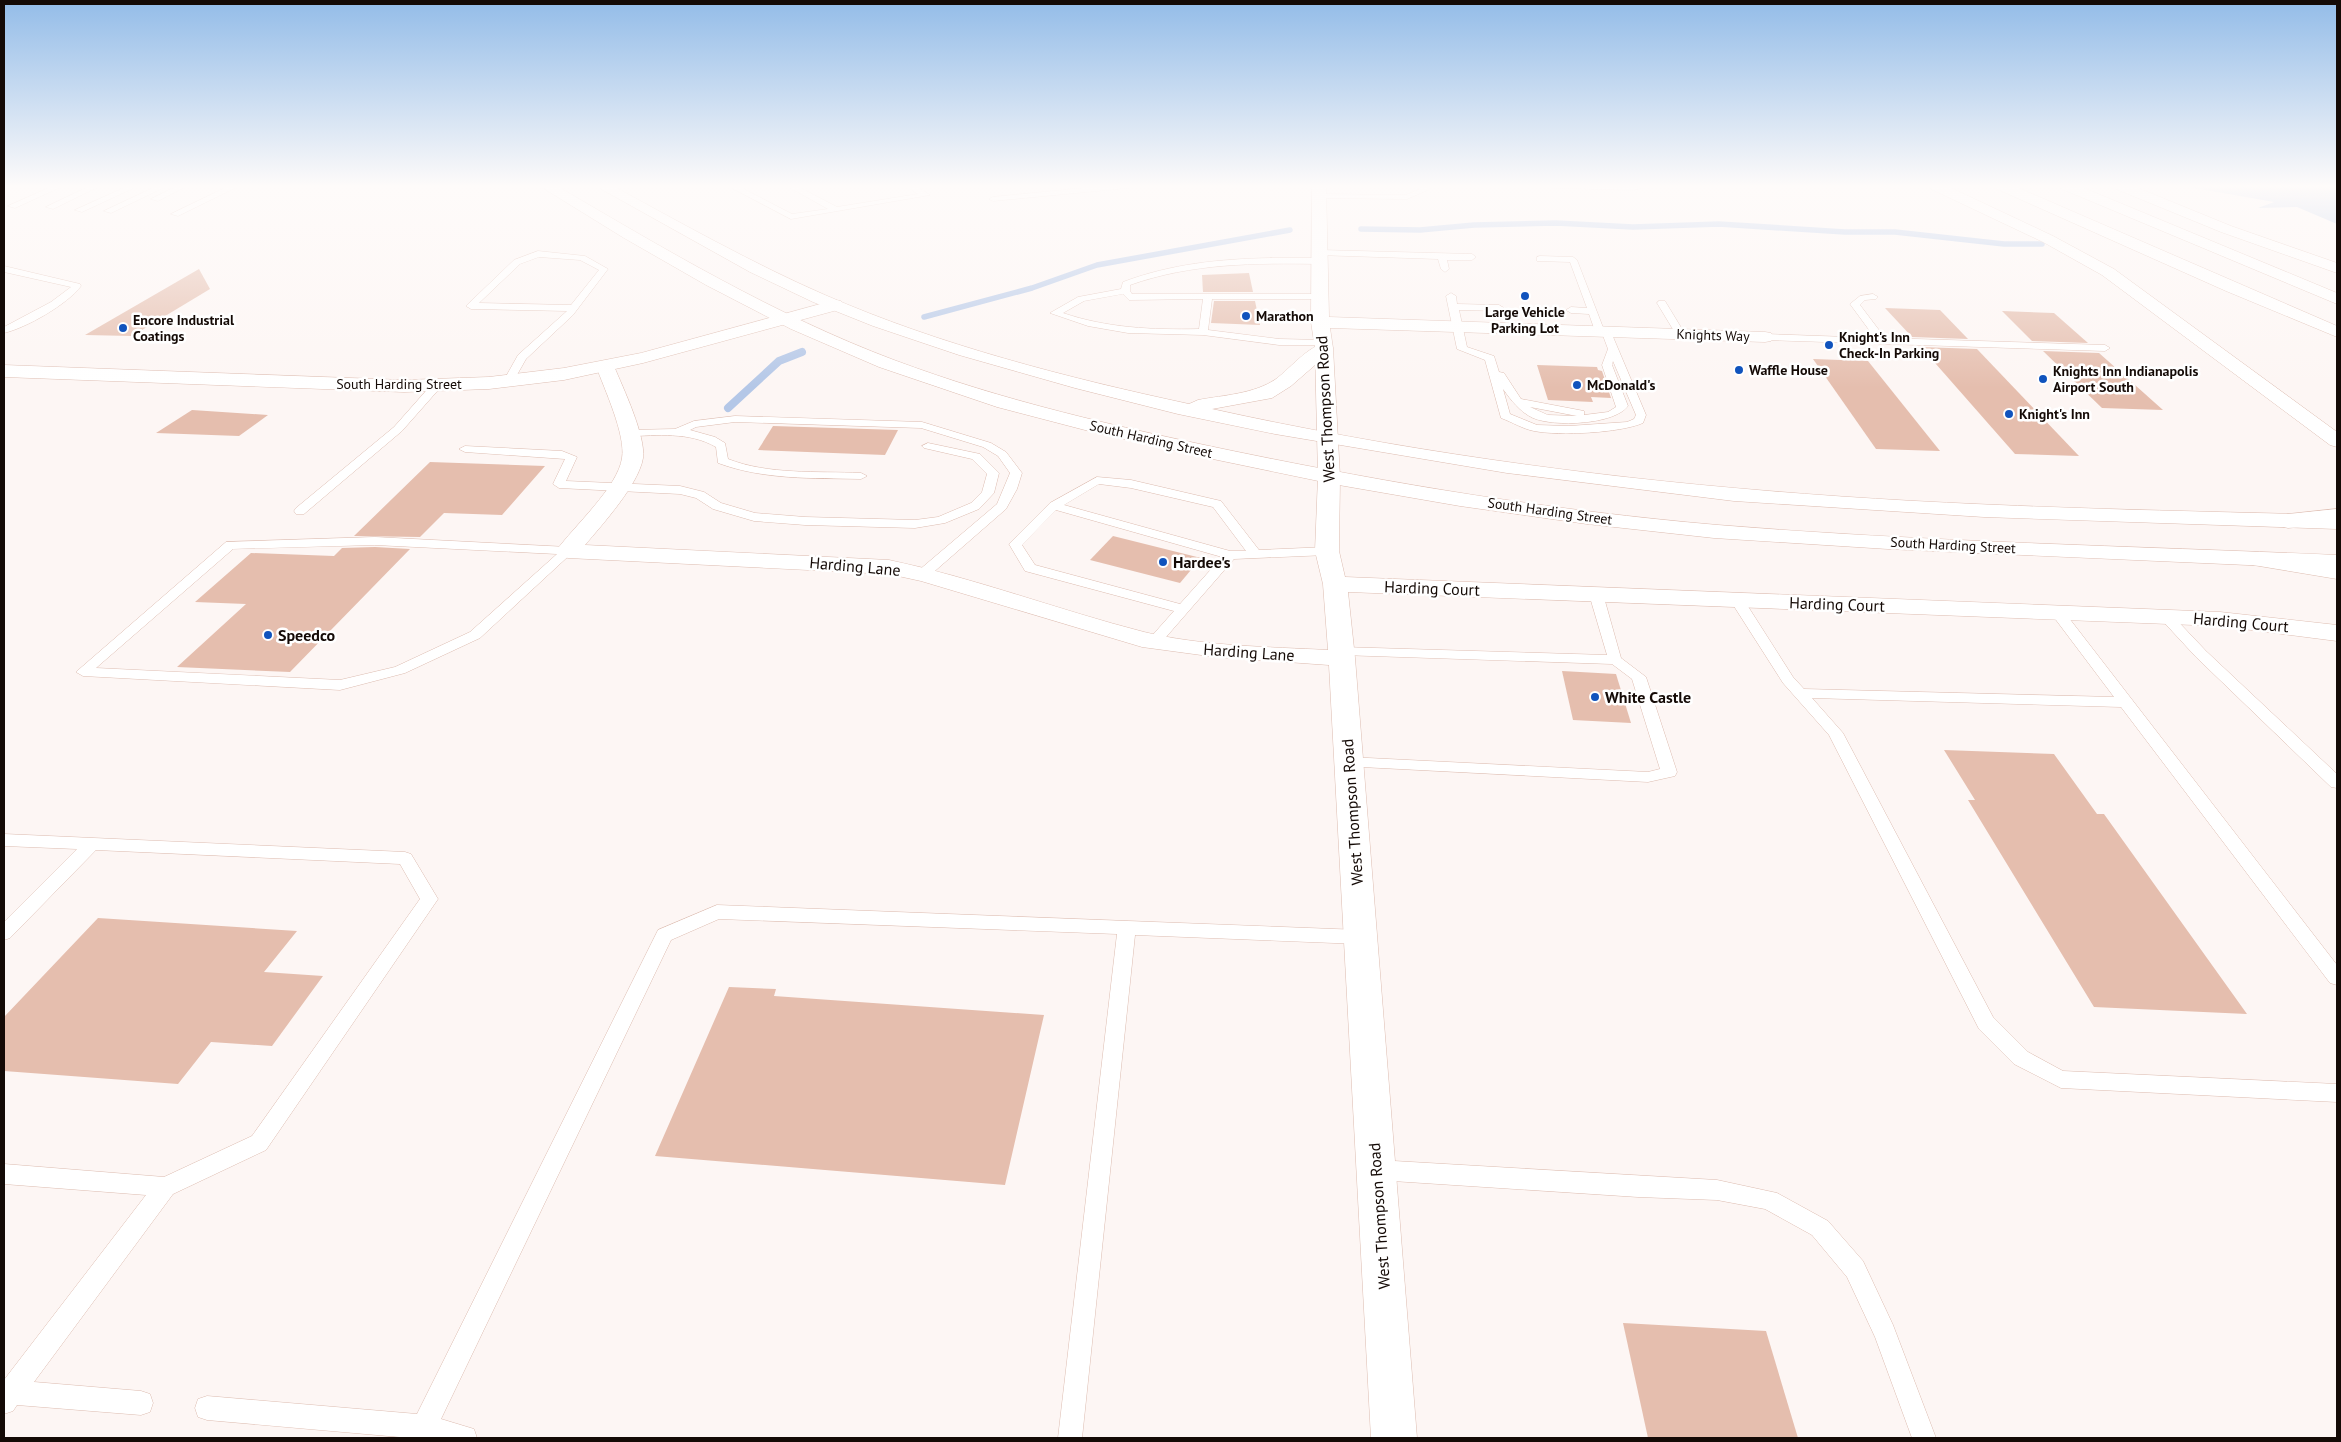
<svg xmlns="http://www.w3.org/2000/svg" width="2341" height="1442" font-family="'PT Sans',sans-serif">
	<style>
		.water { fill: #b4c7e7 }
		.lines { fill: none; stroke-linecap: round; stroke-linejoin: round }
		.stream-far1 { stroke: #b4c7e7; stroke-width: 5.5 }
		.stream { stroke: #b4c7e7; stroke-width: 8 }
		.building { fill: #e5beae }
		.lane-casing { stroke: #ddbcb0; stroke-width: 1 }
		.street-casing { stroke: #ddbcb0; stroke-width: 1 }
		.secondary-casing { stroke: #ddbcb0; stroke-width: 1 }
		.primary-casing { stroke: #ddbcb0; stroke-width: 1 }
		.highway-casing { stroke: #ddbcb0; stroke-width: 1 }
		.lane { fill: #fff; fill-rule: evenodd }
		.street { fill: #fff; fill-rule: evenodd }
		.secondary { fill: #fff; fill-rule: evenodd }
		.primary { fill: #fff; fill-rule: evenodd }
		.highway { fill: #fff; fill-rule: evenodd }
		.poi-dot { fill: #1053bd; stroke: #fff; stroke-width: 2 }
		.labels { text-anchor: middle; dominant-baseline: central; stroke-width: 5; stroke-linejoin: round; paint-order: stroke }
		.far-poi-label { font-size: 14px; font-weight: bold; fill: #140a06; stroke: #fff; text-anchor: start }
		.far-street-label { font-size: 14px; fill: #140a06; stroke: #fff }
		.street-label { font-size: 16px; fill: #140a06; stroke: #fff }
		.poi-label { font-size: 16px; font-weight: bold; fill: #140a06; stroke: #fff; text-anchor: start }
	</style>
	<rect width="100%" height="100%" fill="#fdf6f4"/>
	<polygon class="water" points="2183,186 2337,186 2337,224 2297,207 2258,208 2274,202"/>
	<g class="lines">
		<g class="stream-far1">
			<polyline points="1361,229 1420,230 1474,225 1556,223 1633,227 1719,224 1845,232 1895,232 2004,244 2042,244"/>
			<polyline points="924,317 1032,288 1097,265 1290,230"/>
		</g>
		<polyline class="stream" points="728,408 779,361 802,352"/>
	</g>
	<g class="building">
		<polygon points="199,269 210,289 132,336 85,335"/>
		<polygon points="1249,273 1253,292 1203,292 1202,275"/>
		<polygon points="1214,301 1255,301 1260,325 1211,323"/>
		<polygon points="1885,308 1940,310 1968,339 1912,337"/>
		<polygon points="2002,311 2054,313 2088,343 2032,341"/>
		<polygon points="1921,347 1977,349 2079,456 2015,454"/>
		<polygon points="2043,351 2099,353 2163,410 2102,408"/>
		<polygon points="1813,359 1868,361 1940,451 1876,449"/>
		<polygon points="1537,365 1597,367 1598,370 1602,371 1611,398 1591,397 1593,402 1548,400"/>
		<polygon points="192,410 268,415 239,436 156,433"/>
		<polygon points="773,426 898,430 885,455 758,450"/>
		<polygon points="430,462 545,466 502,515 444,513 420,537 354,536"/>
		<polygon points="1113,536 1201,558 1180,583 1090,560"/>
		<polygon points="375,547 410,549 290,672 177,667 246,604 195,602 251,553 334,556 342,548"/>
		<polygon points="1562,671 1616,674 1631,723 1573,720"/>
		<polygon points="1944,750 2054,754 2097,814 2104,814 2247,1014 2094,1007 1968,800 1975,800"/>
		<polygon points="98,918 297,931 264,972 323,976 272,1046 211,1042 178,1084 4,1071 4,1017"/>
		<polygon points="729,987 776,989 774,996 1044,1015 1005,1185 655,1156"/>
		<polygon points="1623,1323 1766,1331 1798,1438 1648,1438"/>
	</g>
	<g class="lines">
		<defs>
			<g id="lane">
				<polygon points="4,186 9,186 4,189"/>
				<polygon points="53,186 63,186 15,208 8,206"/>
				<polygon points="90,186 100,186 53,209 46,207"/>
				<polygon points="128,186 138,186 82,212 75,210"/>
				<polygon points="157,186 167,186 111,213 104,211"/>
				<polygon points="177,186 187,186 158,201 151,199"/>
				<polygon points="229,186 239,186 178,216 171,214"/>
				<polygon points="728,186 738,186 792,214 828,209 787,186 797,186 837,207 918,194 906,186 916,186 930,195 791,219"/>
				<polygon points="1104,186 1132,186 1128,188 993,201 989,199 993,197"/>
				<polygon points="1419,186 1427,186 1428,190 1407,199 1319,198 1315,196 1319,194 1406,195 1420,189"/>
				<polygon points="1550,186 1651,186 1633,190 1554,188"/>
				<polygon points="1320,250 1472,254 1476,257 1472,260 1447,260 1449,269 1445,272 1441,269 1438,259 1317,255 1317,251"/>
				<path d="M 538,251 L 585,256 L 608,269 L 573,315 L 526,359 L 513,382 L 509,383 L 504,380 L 518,355 L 567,311 L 471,309 L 466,306 L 514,260 ZM 539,257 L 580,260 L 599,270 L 571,305 L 479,303 L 520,264 Z"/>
				<path d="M 1540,256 L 1573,257 L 1577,260 L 1604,330 L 1611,332 L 1646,415 L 1643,423 C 1620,433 1559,436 1534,431 C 1523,429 1512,422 1501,418 L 1485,360 L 1457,349 L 1446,296 L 1451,293 L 1456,296 L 1457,304 L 1499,305 L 1504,308 L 1499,311 L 1459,310 L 1467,347 L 1494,356 L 1499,372 L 1504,373 L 1521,399 L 1584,411 L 1584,415 L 1608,412 L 1616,407 L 1602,365 L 1608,349 L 1602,333 L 1595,331 L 1589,314 L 1571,313 L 1566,310 L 1571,307 L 1587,308 L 1570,262 L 1537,261 L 1537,257 ZM 1613,361 L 1636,415 L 1634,419 L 1627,422 L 1569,426 L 1537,425 L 1510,414 L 1503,389 C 1511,400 1520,412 1533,418 C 1554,427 1614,425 1628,406 L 1612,365 ZM 1530,407 L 1577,416 L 1548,415 Z"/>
				<path d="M 1271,258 L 1320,258 L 1324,261 L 1320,264 C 1255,263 1192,263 1130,285 L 1130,291 L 1132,294 L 1323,294 L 1325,296 L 1320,299 L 1212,299 L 1208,330 L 1279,339 L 1323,340 L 1326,341 L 1326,345 L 1279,345 L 1203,335 L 1128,333 L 1088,326 L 1050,313 L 1078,297 L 1121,289 L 1123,282 C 1171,264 1219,259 1271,258 ZM 1123,294 L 1129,300 L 1203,299 L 1199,329 C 1152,330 1107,328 1063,313 L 1084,301 Z"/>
				<path d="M 4,266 L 80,284 L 81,286 C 68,304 26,328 4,333 L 4,327 L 51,302 L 71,287 L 4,272 Z"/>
				<polygon points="1873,294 1878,297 1876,299 1865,300 1860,305 1885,338 2105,345 2110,348 2105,351 1765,340 1760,337 1765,334 1875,338 1850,304 1860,296"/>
				<polygon points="1659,301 1665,301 1685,334 1683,336 1677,336 1657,303"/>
				<polygon points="436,383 440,384 440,388 402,431 304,514 296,514 294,511 296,508 394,427 432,384"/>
				<path d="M 735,416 L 922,422 L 991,443 L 1006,452 L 1022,473 L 1017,489 L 1006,509 L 928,577 L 923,578 L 917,574 L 918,571 L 997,504 L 1010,473 L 998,456 L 983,447 L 921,428 L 735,422 L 696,427 L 690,430 L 715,437 L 725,443 L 728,459 C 769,475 817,471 861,473 L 867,476 L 861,479 C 813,478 764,480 718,463 L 716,447 C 688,431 658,436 628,436 L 623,433 L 628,430 L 675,429 L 694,421 Z"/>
				<polygon points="928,443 980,454 999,473 994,493 979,509 945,523 915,528 805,525 754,521 713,509 696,498 680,494 559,488 553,484 565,459 465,452 459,449 465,446 562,451 577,457 566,481 680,486 704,492 721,503 755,513 805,517 915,520 938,517 971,503 982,492 987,474 972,459 924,448 922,446"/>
				<path d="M 1097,477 L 1131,480 L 1221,501 L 1259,550 L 1327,547 L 1333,551 L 1327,555 L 1234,559 L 1160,644 L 1150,644 L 1148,641 L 1150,638 L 1174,611 L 1025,571 L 1009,544 L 1050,503 ZM 1099,484 L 1131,488 L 1213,507 L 1246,551 L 1230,551 L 1064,505 ZM 1056,510 L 1222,557 L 1180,604 L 1035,565 L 1022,545 Z"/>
				<path d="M 375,537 L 568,547 L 574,551 L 480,638 L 405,673 L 340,690 L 83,676 L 76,672 L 226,542 ZM 375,545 L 557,554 L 470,632 L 395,667 L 340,680 L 96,668 L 233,549 Z"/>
				<polygon points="1596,590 1603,594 1621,658 1646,677 1677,772 1675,776 1648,782 1342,766 1340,762 1342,758 1348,757 1648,772 1660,769 1632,679 1612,664 1341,655 1334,651 1341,647 1607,655 1589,594"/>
				<polygon points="1737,596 1742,597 1793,677 1804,689 2114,697 2050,612 2052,609 2062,609 2337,965 2337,985 2330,983 2121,707 1812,698 1843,733 1993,1017 2028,1052 2063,1071 2337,1084 2337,1102 2061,1088 2014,1064 1979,1029 1829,735 1783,683 1730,600"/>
				<polygon points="2166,613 2171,614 2206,651 2337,774 2337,788 2331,787 2196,657 2159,617"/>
				<polygon points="4,834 405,852 411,854 438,899 266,1150 173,1194 34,1382 141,1391 150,1394 153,1403 150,1412 141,1415 17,1405 13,1411 4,1414 4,1380 146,1195 4,1184 4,1164 164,1177 252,1136 420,899 400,864 96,850 10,938 4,940 4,922 77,849 4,846"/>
				<polygon points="717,905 1360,930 1366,932 1369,937 1366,942 1360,944 1135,935 1082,1438 1058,1438 1117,934 719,919 671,940 441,1419 474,1429 477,1438 411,1438 207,1420 198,1417 195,1408 198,1399 207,1396 417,1414 658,930"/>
				<polygon points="1377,1160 1717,1180 1777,1193 1828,1221 1863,1261 1893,1325 1936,1438 1912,1438 1875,1337 1847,1277 1812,1235 1765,1209 1717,1200 1638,1197 1377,1180 1369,1177 1366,1170 1369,1163"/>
			</g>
			<path id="street" d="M 1312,186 L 1326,186 L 1329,317 L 1765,332 L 1771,333 L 1774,337 L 1771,341 L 1765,342 L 1330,328 L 1333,348 L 1340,477 L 1339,551 L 1345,577 L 2220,612 L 2337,625 L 2337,641 L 2220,626 L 1348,592 L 1355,658 L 1417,1438 L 1371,1438 L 1329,665 L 1216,657 L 1142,647 L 921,581 L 889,574 L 568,558 L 560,556 L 556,551 C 574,526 618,487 622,458 C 626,435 604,388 596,366 L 598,362 L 612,362 L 614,366 C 623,388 646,436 643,458 C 639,484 602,525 585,545 L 889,560 C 975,578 1058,610 1144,632 C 1200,646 1270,647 1328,650 L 1323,584 L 1315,551 L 1318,477 L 1315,348 L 1311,322 Z"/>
			<polygon id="secondary" points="835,300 841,301 843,305 841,309 643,363 564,380 489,389 404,392 4,377 4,365 404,380 489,377 564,368 641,353"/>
			<g id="primary">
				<path d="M 540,186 L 557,186 C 666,250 775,315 894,360 C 1003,401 1118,427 1233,451 C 1393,484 1555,511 1718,525 C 1923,542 2131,546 2337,555 L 2337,569 L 1888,549 L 1714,538 L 1587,524 L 1460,506 L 1333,484 L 1208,458 L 1085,430 L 997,407 L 879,367 L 791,329 L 706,285 L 624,238 Z"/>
				<path d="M 596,186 L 613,186 C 683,224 752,263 825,295 C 939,345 1068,378 1189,404 L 1198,400 C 1225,395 1254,394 1276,379 C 1291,368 1313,340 1330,344 L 1333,348 L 1330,352 L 1291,386 L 1272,398 L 1212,409 C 1393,449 1584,476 1769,491 C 1958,507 2148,510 2337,515 L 2337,529 L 1984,517 L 1734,501 L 1507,473 L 1275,434 L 1178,414 L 1075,388 L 959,355 L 873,326 L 813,302 L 750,272 Z"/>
			</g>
			<g id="highway">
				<polygon points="1929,186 1947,186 2053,236 2114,269 2337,432 2337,447 2330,445 2102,275 2043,242 1931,189"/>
				<polygon points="1995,186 2014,186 2337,326 2337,337 2226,291 1997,189"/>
				<polygon points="2060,186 2079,186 2337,293 2337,304 2062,189"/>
				<polygon points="2114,186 2133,186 2231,226 2337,263 2337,273 2221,232 2116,189"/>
				<polygon points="2337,509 2337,523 2288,528 2280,526 2277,521 2280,516 2288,514"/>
				<polygon points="2255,552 2337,565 2337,579 2247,564 2243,559 2247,554"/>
			</g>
		</defs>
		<use href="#lane" class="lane-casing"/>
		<use href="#street" class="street-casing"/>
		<use href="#secondary" class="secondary-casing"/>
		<use href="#primary" class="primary-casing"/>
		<use href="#highway" class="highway-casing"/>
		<use href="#lane" class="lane"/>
		<use href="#street" class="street"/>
		<use href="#secondary" class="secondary"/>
		<use href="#primary" class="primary"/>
		<use href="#highway" class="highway"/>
	</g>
	<linearGradient id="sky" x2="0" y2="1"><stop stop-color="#93bce8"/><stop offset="0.48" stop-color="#fefbfa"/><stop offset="1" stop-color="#fefbfa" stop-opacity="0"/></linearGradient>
	<rect width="2341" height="388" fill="url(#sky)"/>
	<g class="poi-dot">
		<circle cx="1525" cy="296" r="5"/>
		<circle cx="1246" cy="316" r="5"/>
		<circle cx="123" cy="328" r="5"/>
		<circle cx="1829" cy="345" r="5"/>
		<circle cx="1739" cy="370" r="5"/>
		<circle cx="2043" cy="379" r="5"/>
		<circle cx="1577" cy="385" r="5"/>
		<circle cx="2009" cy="414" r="5"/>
		<circle cx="1163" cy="562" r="5"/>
		<circle cx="268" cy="635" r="5"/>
		<circle cx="1595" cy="697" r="5"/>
	</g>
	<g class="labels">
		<g class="far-poi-label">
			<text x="1525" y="312" text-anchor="middle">Large Vehicle<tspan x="1525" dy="16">Parking Lot</tspan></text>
			<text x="1256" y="316">Marathon</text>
			<text x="133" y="320">Encore Industrial<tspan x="133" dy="16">Coatings</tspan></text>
			<text x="1839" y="337">Knight's Inn<tspan x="1839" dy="16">Check-In Parking</tspan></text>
			<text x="1749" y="370">Waffle House</text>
			<text x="2053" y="371">Knights Inn Indianapolis<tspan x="2053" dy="16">Airport South</tspan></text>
			<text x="1587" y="385">McDonald's</text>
			<text x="2019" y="414">Knight's Inn</text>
		</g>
		<g class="far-street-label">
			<text transform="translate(1713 335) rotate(2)">Knights Way</text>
			<text x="399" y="384">South Harding Street</text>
			<text transform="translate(1151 439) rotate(13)">South Harding Street</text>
			<text transform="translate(1550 511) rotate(8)">South Harding Street</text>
			<text transform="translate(1953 545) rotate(3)">South Harding Street</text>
		</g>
		<g class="street-label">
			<text transform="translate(1325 409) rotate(-93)">West Thompson Road</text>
			<text transform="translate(855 566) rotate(5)">Harding Lane</text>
			<text transform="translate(1432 588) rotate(2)">Harding Court</text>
			<text transform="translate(1837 604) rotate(2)">Harding Court</text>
			<text transform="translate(2241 622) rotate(5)">Harding Court</text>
			<text transform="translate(1249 652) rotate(4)">Harding Lane</text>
			<text transform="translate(1352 812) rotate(-94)">West Thompson Road</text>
			<text transform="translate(1379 1216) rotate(-94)">West Thompson Road</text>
		</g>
		<g class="poi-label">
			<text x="1173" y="562">Hardee's</text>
			<text x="278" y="635">Speedco</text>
			<text x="1605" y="697">White Castle</text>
		</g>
	</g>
	<rect width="2341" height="1442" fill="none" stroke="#140a06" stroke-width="10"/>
</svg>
